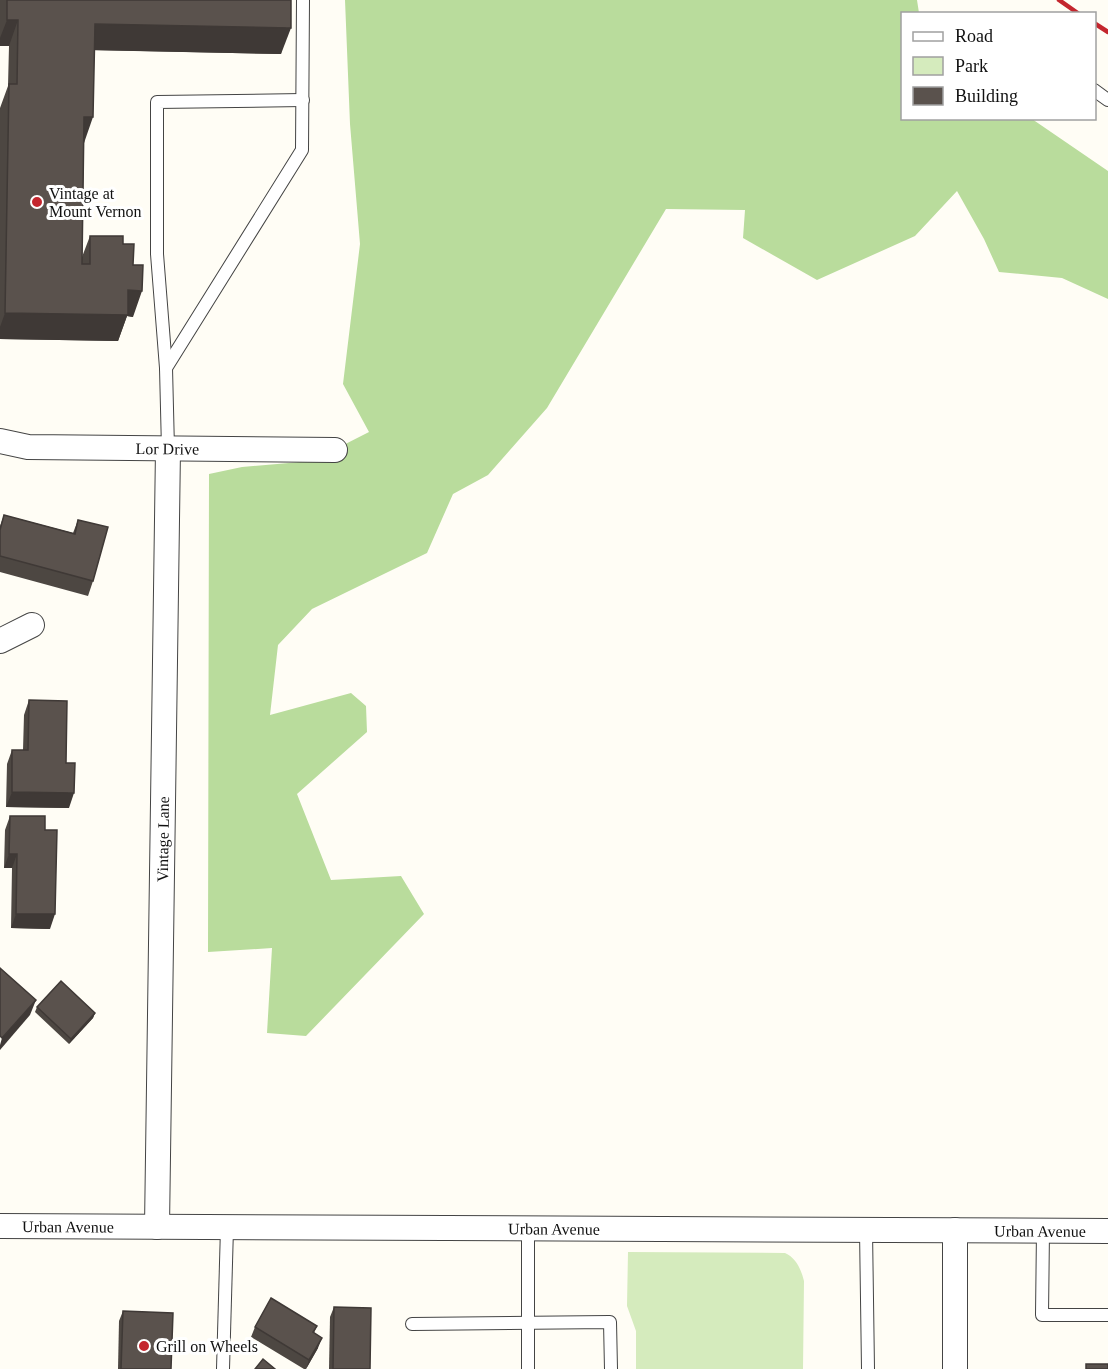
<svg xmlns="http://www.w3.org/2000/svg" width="1108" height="1369" font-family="Georgia,serif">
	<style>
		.green { fill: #d5ebbd }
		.forest { fill: #b9dc9c }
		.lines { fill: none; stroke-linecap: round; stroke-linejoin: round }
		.lane-casing { stroke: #444; stroke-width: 14 }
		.street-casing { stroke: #444; stroke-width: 26 }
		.lane { stroke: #fff; stroke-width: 12 }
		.street { stroke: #fff; stroke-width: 24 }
		.rail { stroke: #c4262e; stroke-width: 4.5 }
		.wall { fill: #4d4742 }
		.shaded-wall { fill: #3f3936 }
		.building { fill: #5a524d; stroke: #3f3936; stroke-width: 1.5 }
		.poi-dot { fill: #c4262e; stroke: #fff; stroke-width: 2 }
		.labels { text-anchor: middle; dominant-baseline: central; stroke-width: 6; stroke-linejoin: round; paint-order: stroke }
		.poi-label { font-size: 16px; fill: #111; stroke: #fff; text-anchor: start }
		.street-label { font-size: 16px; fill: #111; stroke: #fff }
	</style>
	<rect width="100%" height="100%" fill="#fffdf5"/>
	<path class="green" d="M 628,1252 L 785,1253 C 796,1258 801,1269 804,1281 L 803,1369 L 636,1369 L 636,1331 L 627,1306 Z"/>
	<polygon class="forest" points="345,0 917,0 919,13 902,14 902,118 1032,119 1108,171 1108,299 1062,278 999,272 984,239 957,191 915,236 817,280 743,238 745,210 666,209 547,408 488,475 453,494 427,553 312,609 278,645 270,715 351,693 366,706 367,732 297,794 331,880 401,876 424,914 306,1036 267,1033 272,948 208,952 209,474 242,467 312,461 369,432 343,384 360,244 350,124"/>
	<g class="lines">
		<defs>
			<g id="lane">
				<polyline points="1094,90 1108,100"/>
				<polyline points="166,368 157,254 157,102 303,100"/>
				<polyline points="168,449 166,368 302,150 303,0"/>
				<polyline points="866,1230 868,1369"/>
				<polyline points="1043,1231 1042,1315 1108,1315"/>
				<polyline points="412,1324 610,1322 611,1369"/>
				<polyline points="223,1369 227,1228"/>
				<polyline points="528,1369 528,1229"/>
			</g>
			<g id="street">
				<path id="s1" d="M 0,441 L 28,447 L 335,450"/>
				<polyline points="0,641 32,625"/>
				<path id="s2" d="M 0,1226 L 1108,1231"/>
				<path id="s3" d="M 157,1227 L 168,449"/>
				<polyline points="955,1369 955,1230"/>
			</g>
		</defs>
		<use href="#lane" class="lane-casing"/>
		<use href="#street" class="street-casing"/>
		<use href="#lane" class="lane"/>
		<use href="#street" class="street"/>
		<g class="rail">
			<polyline points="1059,0 1079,14"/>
			<polyline points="1094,23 1108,32"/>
		</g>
	</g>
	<g class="wall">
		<polygon points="0,0 291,0 281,54 94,50 84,143 82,257 90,236 123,244 133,317 127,316 118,341 0,339 0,108 8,86 9,46 0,46"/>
		<polygon points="4,515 73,533 78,520 93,581 88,596 0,572 0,526"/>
		<polygon points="29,700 66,763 69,808 6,807 7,764 12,750 23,750 24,715"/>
		<polygon points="10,816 45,830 50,929 11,928 12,868 4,868 5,830"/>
		<polygon points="37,1007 95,1013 93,1018 69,1044 35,1012"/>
		<polygon points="334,1307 370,1369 329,1369 330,1317"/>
		<polygon points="123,1311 171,1369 118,1369 119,1321"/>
		<polygon points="317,1326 314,1333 318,1348 306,1369 304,1369 251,1337 255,1327"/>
	</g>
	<g class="shaded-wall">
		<polygon points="7,20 18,20 9,46 0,46 0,38"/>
		<polygon points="95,24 291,28 281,54 85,50"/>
		<polygon points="84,117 93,117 84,143"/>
		<polygon points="128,290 142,291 133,317 127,316 118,341 0,339 0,327 5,313"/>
		<polygon points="12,792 74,793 69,808 6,807"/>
		<polygon points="9,854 17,854 12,868 4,868"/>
		<polygon points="16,914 55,914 50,929 11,928"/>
		<polygon points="36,1000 30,1015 0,1050 0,1045 2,1038"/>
		<polygon points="95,1013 93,1018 69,1044 71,1039"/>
		<polygon points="322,1338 318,1348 306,1369 309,1360"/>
	</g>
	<g class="building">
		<polygon points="7,0 291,0 291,28 95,24 93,117 84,117 82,264 90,264 90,236 123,236 123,244 134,244 133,265 143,265 142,291 128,290 128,315 5,313 9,84 17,84 18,20 7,20"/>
		<polygon points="4,515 75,534 78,520 108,527 93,581 0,556 0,530"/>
		<polygon points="29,700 67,701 66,763 75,763 74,793 12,792 12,750 28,750"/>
		<polygon points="10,816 45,816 45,830 57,830 55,914 16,914 17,854 9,854"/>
		<polygon points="0,968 36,1000 2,1038 0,1036"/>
		<polygon points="61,981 95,1013 71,1039 37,1007"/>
		<polygon points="271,1298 317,1326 313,1332 322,1338 309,1360 255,1327"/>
		<polygon points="334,1307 371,1308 370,1369 333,1369"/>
		<polygon points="123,1311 173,1313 171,1369 121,1369"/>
		<polygon points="263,1359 275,1369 255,1369"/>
		<rect x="1086" y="1364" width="22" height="5"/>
	</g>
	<g class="poi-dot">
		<circle cx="37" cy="202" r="6"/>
		<circle cx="144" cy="1346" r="6"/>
	</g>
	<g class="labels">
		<g class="poi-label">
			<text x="49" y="193">Vintage at<tspan x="49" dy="18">Mount Vernon</tspan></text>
			<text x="156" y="1346">Grill on Wheels</text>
		</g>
		<g class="street-label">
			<text stroke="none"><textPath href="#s1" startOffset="168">Lor Drive</textPath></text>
			<text stroke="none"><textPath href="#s3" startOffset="388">Vintage Lane</textPath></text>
			<text stroke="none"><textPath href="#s2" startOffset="68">Urban Avenue</textPath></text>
			<text stroke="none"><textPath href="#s2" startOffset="554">Urban Avenue</textPath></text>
			<text stroke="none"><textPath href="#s2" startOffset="1040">Urban Avenue</textPath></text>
		</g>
	</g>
	<rect x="901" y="12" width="195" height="108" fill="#ffffff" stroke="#a0a0a0" stroke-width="1.5"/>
	<rect x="913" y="32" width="30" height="9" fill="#ffffff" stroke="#a0a0a0" stroke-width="1.5"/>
	<text x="955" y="42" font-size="18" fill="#111111">Road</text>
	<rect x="913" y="57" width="30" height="18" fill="#d5ebbd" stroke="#a0a0a0" stroke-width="1.5"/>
	<text x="955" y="72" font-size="18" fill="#111111">Park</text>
	<rect x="913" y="87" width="30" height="18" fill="#5a524d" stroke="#a0a0a0" stroke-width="1.5"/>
	<text x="955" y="102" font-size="18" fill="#111111">Building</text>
</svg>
